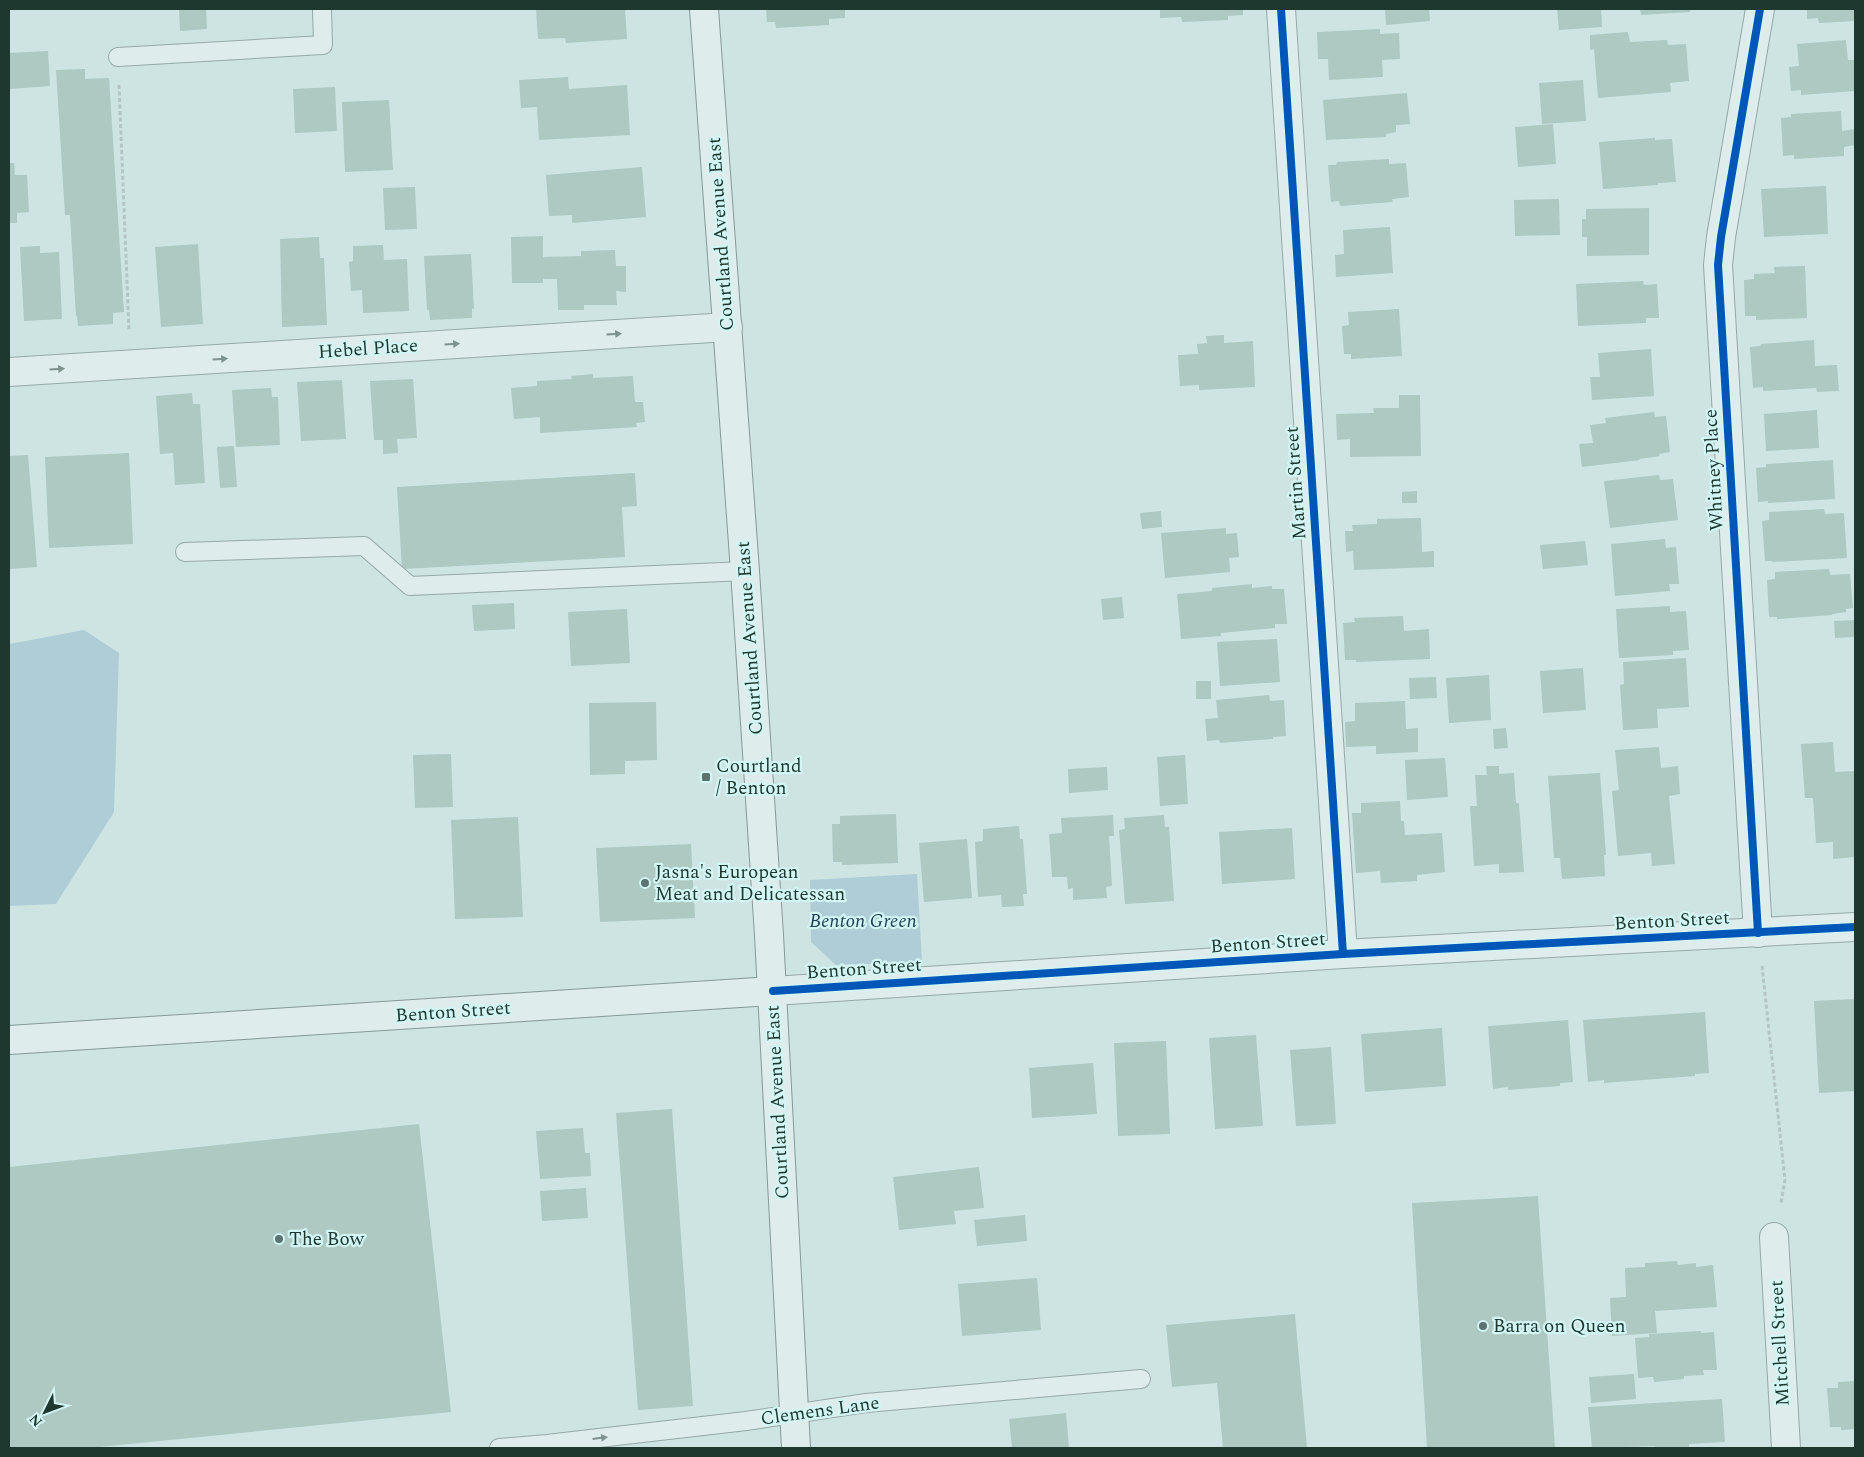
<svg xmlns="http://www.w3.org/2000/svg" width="1864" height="1457" font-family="Spectral,serif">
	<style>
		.green { fill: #afcdd7 }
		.building { fill: #aec8c2 }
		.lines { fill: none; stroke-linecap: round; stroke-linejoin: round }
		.lane-casing { stroke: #96a9a6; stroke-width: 20 }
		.street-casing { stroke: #96a9a6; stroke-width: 30 }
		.secondary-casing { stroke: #869996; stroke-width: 30 }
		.path { stroke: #b5c5c3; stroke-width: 3; stroke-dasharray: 4 2.5; stroke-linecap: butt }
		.lane { stroke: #deecec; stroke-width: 18 }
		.street { stroke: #deecec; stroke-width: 28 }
		.secondary { stroke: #deecec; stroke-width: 28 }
		.cycleway-casing { stroke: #d2f6f3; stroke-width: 11 }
		.cycleway { stroke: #0057b8; stroke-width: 8 }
		.oneway { fill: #7e928e }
		.poi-dot { fill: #5b746f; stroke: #d2f6f3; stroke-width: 2 }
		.labels { text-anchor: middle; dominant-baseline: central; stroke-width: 4.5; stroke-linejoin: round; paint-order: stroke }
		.street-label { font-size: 19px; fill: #1e3830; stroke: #d2f6f3 }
		.poi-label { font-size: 19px; fill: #1e3830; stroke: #d2f6f3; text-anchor: start }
		.park-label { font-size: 19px; font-style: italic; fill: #243e55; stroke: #d2f6f3 }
	</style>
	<rect width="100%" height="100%" fill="#cde4e3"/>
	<g class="green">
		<polygon points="84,630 119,653 114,812 56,904 9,906 9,644"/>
		<polygon points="917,874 922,962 836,965 811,942 810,880"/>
	</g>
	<g class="building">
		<polygon points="179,9 206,9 207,29 180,31"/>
		<polygon points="536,9 625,9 627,39 566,43 565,38 538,39"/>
		<polygon points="766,9 845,9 845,18 829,19 829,25 776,28 775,22 767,22"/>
		<polygon points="1160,9 1243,9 1243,15 1228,16 1228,20 1182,22 1181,17 1160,18"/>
		<polygon points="1385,9 1429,9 1430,21 1386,25"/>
		<polygon points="1557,9 1601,9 1602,27 1559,30"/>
		<polygon points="1640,9 1691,9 1690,12 1641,15"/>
		<polygon points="1807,9 1855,9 1855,21 1819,23 1818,18 1807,19"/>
		<polygon points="1380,29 1380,34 1399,33 1400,59 1382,60 1383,77 1329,80 1328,59 1318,59 1317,32"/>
		<polygon points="1628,32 1630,42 1667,40 1668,45 1686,44 1689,81 1670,83 1671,92 1598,98 1594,49 1590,50 1590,35"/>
		<polygon points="1846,40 1848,60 1855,60 1855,91 1801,95 1801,90 1791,91 1789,67 1799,66 1797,44"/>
		<polygon points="48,51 50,86 9,89 9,53"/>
		<polygon points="85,69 85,79 109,78 124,312 113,313 113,324 78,326 77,316 76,316 70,215 65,215 56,70"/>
		<polygon points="568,77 569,89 627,85 630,135 539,140 537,107 521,108 519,80"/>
		<polygon points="1583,80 1586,121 1542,124 1539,83"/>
		<polygon points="335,87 337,131 295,133 293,89"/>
		<polygon points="1407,93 1410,124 1396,125 1396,132 1386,134 1386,137 1326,140 1323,100"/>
		<polygon points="389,100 393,170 345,172 342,102"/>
		<polygon points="1841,111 1842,131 1855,129 1855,145 1844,147 1844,156 1794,159 1794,155 1783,156 1781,118 1791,117 1791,114"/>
		<polygon points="1553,124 1556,164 1518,167 1515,127"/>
		<polygon points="1655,138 1655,140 1672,139 1676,182 1658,183 1658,185 1603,189 1599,142"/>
		<polygon points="1389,159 1389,164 1406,163 1409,197 1392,199 1393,202 1340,206 1339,201 1331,202 1328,165 1336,165 1337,162"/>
		<polygon points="9,163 14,163 15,175 27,175 29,212 17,213 17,223 9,223"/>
		<polygon points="642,167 646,217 572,223 572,215 549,216 546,175"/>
		<polygon points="1826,186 1828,234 1764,237 1761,189"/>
		<polygon points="415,187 417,229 385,230 383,188"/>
		<polygon points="1559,199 1560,235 1515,236 1514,200"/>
		<polygon points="1649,208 1649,255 1587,256 1587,237 1582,237 1582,219 1586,219 1586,209"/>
		<polygon points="1390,227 1393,273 1336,277 1335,255 1344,254 1343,230"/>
		<polygon points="543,236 543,257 581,256 581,251 615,250 616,266 626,266 626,292 616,291 617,305 584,305 584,310 558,310 557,279 543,279 543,283 512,283 511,237"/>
		<polygon points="319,237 320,258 324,258 327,325 282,327 280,239"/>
		<polygon points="198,244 203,324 161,327 155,247"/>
		<polygon points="383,245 384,260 407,259 409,311 363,313 362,290 351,291 349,262 353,261 353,246"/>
		<polygon points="40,246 40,253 59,252 62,319 24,321 20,247"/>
		<polygon points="471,254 474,309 472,308 472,318 430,320 429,310 427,310 424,256"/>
		<polygon points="1805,266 1807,318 1756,320 1756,316 1745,316 1744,280 1754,279 1754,274 1775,273 1774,267"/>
		<polygon points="1643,281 1644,285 1657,284 1659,318 1646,318 1646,323 1578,326 1576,284"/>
		<polygon points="1399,309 1402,356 1351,359 1351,354 1344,354 1342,326 1349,325 1348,312"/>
		<polygon points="1224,335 1224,343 1253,341 1255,387 1199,390 1199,385 1180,386 1178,355 1198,354 1197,344 1207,343 1206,336"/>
		<polygon points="1814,340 1815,366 1837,365 1839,391 1817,392 1816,388 1763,391 1763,387 1753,388 1750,347 1760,346 1761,344"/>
		<polygon points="1651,349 1654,396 1592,400 1590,377 1600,377 1598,353"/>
		<polygon points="593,374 593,378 633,376 635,402 643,402 645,422 636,423 637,427 540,433 540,417 514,419 511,388 537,386 537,381 572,379 571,376"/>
		<polygon points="413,379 417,438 397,439 398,453 383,454 383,440 374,440 370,381"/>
		<polygon points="342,380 346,439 301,441 297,382"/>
		<polygon points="271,388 272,397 278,397 280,445 236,447 232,390"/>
		<polygon points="192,393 193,404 200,404 205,483 175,485 173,453 160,454 156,396"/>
		<polygon points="1399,395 1420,395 1421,456 1350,457 1350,439 1337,440 1336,414 1374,413 1373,408 1399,408"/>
		<polygon points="1817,410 1819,448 1766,451 1764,414"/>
		<polygon points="1654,412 1655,417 1666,416 1670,452 1659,454 1660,456 1639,459 1640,460 1582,467 1579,444 1593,443 1590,425 1606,423 1605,418"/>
		<polygon points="234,446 237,487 220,488 217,447"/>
		<polygon points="129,453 133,544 49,548 45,457"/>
		<polygon points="28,455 37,567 9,569 9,456"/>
		<polygon points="1833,460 1835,499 1768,503 1768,501 1758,502 1756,468 1766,467 1766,464"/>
		<polygon points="635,473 637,506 622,507 625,557 402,569 397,487"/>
		<polygon points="1659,475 1660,480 1673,479 1678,520 1610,528 1604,481"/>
		<polygon points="1417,491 1417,503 1402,503 1402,492"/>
		<polygon points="1824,509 1825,514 1844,513 1847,558 1772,562 1772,561 1765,561 1762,521 1769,520 1769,512"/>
		<polygon points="1161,511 1162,527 1142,529 1140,513"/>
		<polygon points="1421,518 1422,552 1434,551 1434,567 1354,570 1353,551 1346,552 1345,531 1353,531 1352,525 1377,524 1377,519"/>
		<polygon points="1226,528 1226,534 1237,533 1239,557 1229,558 1230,572 1165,578 1161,533"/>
		<polygon points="1665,539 1666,548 1676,547 1679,584 1669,584 1670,591 1615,596 1611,544"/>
		<polygon points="1585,541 1588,565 1543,569 1540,545"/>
		<polygon points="1829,569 1830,575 1850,574 1853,608 1846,609 1846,612 1832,614 1832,615 1777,619 1777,617 1769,617 1767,580 1775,579 1775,572"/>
		<polygon points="1252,584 1252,588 1272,586 1272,589 1284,589 1287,624 1275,624 1275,628 1221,633 1221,636 1181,639 1177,594 1212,591 1212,588"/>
		<polygon points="1122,597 1124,618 1103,620 1101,599"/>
		<polygon points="514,603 515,629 474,631 472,605"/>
		<polygon points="1670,606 1670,612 1686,611 1689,650 1673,651 1673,655 1619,658 1616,609"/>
		<polygon points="627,609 630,663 571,666 568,612"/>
		<polygon points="1403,616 1404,631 1429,629 1430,659 1356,662 1356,660 1345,660 1343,623 1355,622 1354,618"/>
		<polygon points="1855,620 1855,637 1835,638 1834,621"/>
		<polygon points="1277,639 1280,682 1220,686 1217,642"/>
		<polygon points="1686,658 1689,707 1657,709 1658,728 1623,730 1620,685 1624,684 1623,662"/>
		<polygon points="1583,668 1586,710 1543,713 1540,671"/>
		<polygon points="1489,675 1491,720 1449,723 1446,678"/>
		<polygon points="1436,677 1437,698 1410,699 1409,678"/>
		<rect x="1196" y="681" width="15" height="18"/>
		<polygon points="1269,695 1270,701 1284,700 1286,736 1273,737 1273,739 1220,743 1219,740 1207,741 1205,719 1218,718 1216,700"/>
		<polygon points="1405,701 1406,729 1418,728 1418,752 1376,754 1376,746 1346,747 1345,722 1355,721 1355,703"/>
		<polygon points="656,702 657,760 625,761 625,774 590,775 589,703"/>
		<polygon points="1506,728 1508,748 1494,749 1493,729"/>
		<polygon points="1833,742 1835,772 1855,771 1855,857 1833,859 1833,842 1816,843 1813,798 1805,798 1801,744"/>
		<polygon points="1659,747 1661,768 1678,766 1680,794 1669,796 1675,864 1652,866 1651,853 1618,856 1612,791 1619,790 1615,750"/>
		<polygon points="451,754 453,807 415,808 413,755"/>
		<polygon points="1185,755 1188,804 1160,806 1157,757"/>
		<polygon points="1445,758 1448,797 1407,800 1405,760"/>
		<polygon points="1486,766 1499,766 1499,774 1514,773 1516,803 1519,803 1524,872 1499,873 1499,864 1474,866 1470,806 1477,806 1475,775 1487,775"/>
		<polygon points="1107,767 1108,790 1069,793 1068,769"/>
		<polygon points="1600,773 1606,855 1604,855 1605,876 1562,879 1560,858 1554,858 1548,776"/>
		<polygon points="1400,801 1401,821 1404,821 1405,835 1442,833 1445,872 1417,875 1417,881 1381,883 1380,871 1356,873 1352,813 1361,813 1361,803"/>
		<polygon points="896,814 898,863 842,865 842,862 833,862 832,824 840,824 840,816"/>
		<polygon points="1113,815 1114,836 1109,836 1112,886 1106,887 1107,898 1073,900 1073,888 1068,889 1067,877 1052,877 1049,834 1062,833 1061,818"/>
		<polygon points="1164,815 1165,827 1169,827 1174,901 1125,904 1119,830 1125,829 1124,818"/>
		<polygon points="518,817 523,917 455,919 451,820"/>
		<polygon points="1019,826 1020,839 1023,839 1027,894 1023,894 1024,906 1002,907 1001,895 978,897 975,842 983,841 983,829"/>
		<polygon points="1292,828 1295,879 1222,884 1219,832"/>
		<polygon points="967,839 972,898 924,902 919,843"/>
		<polygon points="691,844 695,918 600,922 596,848"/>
		<polygon points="1854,999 1855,1091 1819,1093 1814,1001"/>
		<polygon points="1705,1012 1709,1073 1695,1074 1695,1076 1604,1083 1604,1080 1588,1082 1583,1020"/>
		<polygon points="1568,1020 1573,1082 1560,1083 1560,1086 1508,1090 1508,1087 1493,1089 1488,1026"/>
		<polygon points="1442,1028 1446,1086 1365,1092 1361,1034"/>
		<polygon points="1256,1035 1263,1126 1215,1129 1209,1038"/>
		<polygon points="1166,1041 1170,1134 1118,1136 1114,1043"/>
		<polygon points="1331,1047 1336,1124 1296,1126 1290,1050"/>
		<polygon points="1093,1063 1097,1114 1032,1118 1029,1068"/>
		<polygon points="672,1109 693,1406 638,1410 616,1113"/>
		<polygon points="419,1124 451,1412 89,1448 9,1448 9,1167"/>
		<polygon points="583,1128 585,1153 590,1153 591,1176 540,1179 536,1131"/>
		<polygon points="979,1167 984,1208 954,1211 956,1224 899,1230 893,1177"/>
		<polygon points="586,1188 588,1218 542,1221 540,1191"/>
		<polygon points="1538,1196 1555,1448 1427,1448 1412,1203"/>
		<polygon points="1025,1215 1027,1241 977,1246 974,1220"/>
		<polygon points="1677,1261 1678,1265 1696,1263 1696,1267 1713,1265 1717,1307 1655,1311 1657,1333 1612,1336 1610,1298 1626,1297 1625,1268 1645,1267 1645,1263"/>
		<polygon points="1037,1278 1041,1330 962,1336 958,1284"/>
		<polygon points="1295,1314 1307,1448 1223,1448 1217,1383 1172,1387 1166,1325"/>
		<polygon points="1701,1331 1701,1333 1714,1332 1717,1370 1703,1370 1704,1375 1684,1376 1684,1379 1654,1382 1653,1377 1638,1378 1635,1338 1649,1337 1649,1334"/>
		<polygon points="1634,1374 1636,1399 1591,1403 1589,1377"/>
		<polygon points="1855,1381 1855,1429 1841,1430 1841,1427 1830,1427 1827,1388 1838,1388 1838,1382"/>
		<polygon points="1722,1399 1725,1442 1689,1444 1689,1447 1669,1448 1656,1448 1655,1446 1592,1448 1588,1407"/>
		<polygon points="1066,1413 1069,1448 1012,1448 1009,1419"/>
	</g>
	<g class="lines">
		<defs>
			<g id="lane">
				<polyline points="118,57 323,45 322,9"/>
				<polyline points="185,552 364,546 410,586 745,571"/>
				<polyline points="499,1448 547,1444 746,1421 866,1403 1141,1379"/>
			</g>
			<g id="street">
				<polyline points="1281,9 1343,954"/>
				<polyline points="9,372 728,327"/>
				<polyline points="1758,933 1718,265 1721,237 1760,9"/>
				<polyline points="773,991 1343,954 1855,927"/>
				<polyline points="1774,1237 1786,1448"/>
			</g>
			<g id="secondary">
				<polyline points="704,9 745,571 769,935 796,1448"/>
				<polyline points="9,1040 773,991"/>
			</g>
		</defs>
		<use href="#lane" class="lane-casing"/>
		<use href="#street" class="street-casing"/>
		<use href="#secondary" class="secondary-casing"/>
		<g class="path">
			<polyline points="119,85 129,331"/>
			<polyline points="1762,966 1785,1180 1781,1203"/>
		</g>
		<use href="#lane" class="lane"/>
		<use href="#street" class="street"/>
		<use href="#secondary" class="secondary"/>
		<defs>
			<g id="cycleway">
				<polyline points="1281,9 1343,954"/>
				<polyline points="1758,933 1718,265 1721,237 1760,9"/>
				<polyline points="773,991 1343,954 1855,927"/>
			</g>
		</defs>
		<use href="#cycleway" class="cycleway-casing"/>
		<use href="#cycleway" class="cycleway"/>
	</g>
	<defs><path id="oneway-solid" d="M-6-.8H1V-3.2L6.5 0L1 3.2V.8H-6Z" transform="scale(1.25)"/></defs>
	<g class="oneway">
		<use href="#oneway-solid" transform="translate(614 334) rotate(-4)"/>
		<use href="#oneway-solid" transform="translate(452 344) rotate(-4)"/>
		<use href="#oneway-solid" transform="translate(220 359) rotate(-4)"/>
		<use href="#oneway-solid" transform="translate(57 369) rotate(-4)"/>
		<use href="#oneway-solid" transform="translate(600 1438) rotate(-7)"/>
	</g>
	<g class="poi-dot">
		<rect x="701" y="772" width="10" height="10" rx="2.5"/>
		<circle cx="645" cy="883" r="5"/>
		<circle cx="279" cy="1239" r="5"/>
		<circle cx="1483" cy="1326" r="5"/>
	</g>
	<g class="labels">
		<g class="street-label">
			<text transform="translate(721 234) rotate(-94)">Courtland Avenue East</text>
			<text transform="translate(368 349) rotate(-4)">Hebel Place</text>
			<text transform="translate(1714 470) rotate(-93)">Whitney Place</text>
			<text transform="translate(1296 483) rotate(-94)">Martin Street</text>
			<text transform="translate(750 638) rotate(-94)">Courtland Avenue East</text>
			<text transform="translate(1672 921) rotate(-3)">Benton Street</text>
			<text transform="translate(1268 943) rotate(-4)">Benton Street</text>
			<text transform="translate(864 969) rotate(-4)">Benton Street</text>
			<text transform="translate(453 1012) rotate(-4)">Benton Street</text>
			<text transform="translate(778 1102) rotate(-93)">Courtland Avenue East</text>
			<text transform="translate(1780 1343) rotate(-93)">Mitchell Street</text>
			<text transform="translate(820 1411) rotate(-8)">Clemens Lane</text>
		</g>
		<g class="poi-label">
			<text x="716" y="766">Courtland<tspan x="716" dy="22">/ Benton</tspan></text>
			<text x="655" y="872">Jasna's European<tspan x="655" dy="22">Meat and Delicatessan</tspan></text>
			<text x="289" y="1239">The Bow</text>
			<text x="1493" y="1326">Barra on Queen</text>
		</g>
		<g class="park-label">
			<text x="863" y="921">Benton Green</text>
		</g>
	</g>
	<rect width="1864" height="1457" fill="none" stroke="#1e3830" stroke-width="20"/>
	<g transform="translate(45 1412) rotate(228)" stroke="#d2f6f3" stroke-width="4" paint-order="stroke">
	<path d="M0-4L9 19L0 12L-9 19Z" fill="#1e3830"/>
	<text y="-8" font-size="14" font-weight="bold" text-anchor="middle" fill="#1e3830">N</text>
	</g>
</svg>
